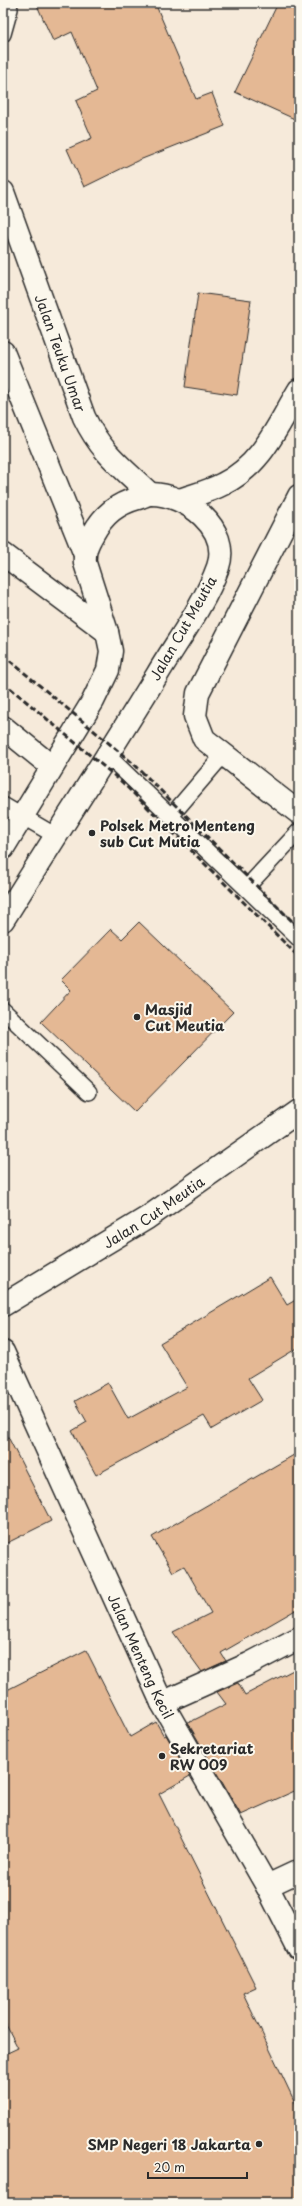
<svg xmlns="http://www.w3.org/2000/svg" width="302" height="2206" font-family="'Playpen Sans',sans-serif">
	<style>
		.building { fill: #e4b894; stroke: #2b2b2b }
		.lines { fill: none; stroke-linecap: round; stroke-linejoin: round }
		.lane-casing { stroke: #2b2b2b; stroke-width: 18 }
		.street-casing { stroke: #2b2b2b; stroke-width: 25 }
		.secondary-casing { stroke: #2b2b2b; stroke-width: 25 }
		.primary-casing { stroke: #2b2b2b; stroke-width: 25 }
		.lane { stroke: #fbf7ec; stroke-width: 15 }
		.street { stroke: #fbf7ec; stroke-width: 22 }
		.secondary { stroke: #fbf7ec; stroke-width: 22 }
		.primary { stroke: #fbf7ec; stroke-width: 22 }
		.rail { stroke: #2b2b2b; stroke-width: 3; stroke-dasharray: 6 3; stroke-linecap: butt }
		.poi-dot { fill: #2b2b2b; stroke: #fbf7ec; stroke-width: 1.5 }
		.labels { text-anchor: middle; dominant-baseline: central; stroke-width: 4; stroke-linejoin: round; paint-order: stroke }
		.street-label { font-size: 14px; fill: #2b2b2b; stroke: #fbf7ec }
		.poi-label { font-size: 14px; font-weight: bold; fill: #2b2b2b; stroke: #fbf7ec; text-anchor: start }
	</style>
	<rect width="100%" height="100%" fill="#f6eada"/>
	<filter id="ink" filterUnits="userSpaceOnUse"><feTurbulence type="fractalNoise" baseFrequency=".025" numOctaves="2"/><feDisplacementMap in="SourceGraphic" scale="8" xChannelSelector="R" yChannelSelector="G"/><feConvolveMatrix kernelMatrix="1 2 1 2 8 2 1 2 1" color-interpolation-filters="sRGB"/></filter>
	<g filter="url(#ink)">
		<g class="building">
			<polygon points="36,3 155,3 196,99 212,93 225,126 137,161 84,187 67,149 92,138 76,101 97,91 72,32 53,41"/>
			<polygon points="278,3 299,3 299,121 235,92"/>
			<polygon points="198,293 251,300 237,395 185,387"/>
			<polygon points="139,922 233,1012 135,1112 41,1022 71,990 61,980 111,929 122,939"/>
			<polygon points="270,1277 287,1305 299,1298 299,1347 248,1378 262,1400 212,1429 204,1416 96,1475 72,1431 87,1422 75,1401 108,1383 128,1419 187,1387 160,1343"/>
			<polygon points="3,1427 51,1521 3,1545"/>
			<polygon points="299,1452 299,1608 221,1653 226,1661 202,1672 173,1632 211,1613 184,1566 173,1572 152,1537"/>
			<polygon points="86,1650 130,1737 156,1722 164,1736 166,1735 190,1776 159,1794 256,1987 243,1993 299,2111 299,2203 3,2203 3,2055 18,2048 3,2019 3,1692"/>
			<polygon points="299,1667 299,1789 241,1815 188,1723 226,1704 217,1692 238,1683 245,1695"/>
		</g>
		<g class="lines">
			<defs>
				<g id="lane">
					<polyline points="3,34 10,9 8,3"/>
					<polyline points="106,754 299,939"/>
					<polyline points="3,805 56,836"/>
					<polyline points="171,816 224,754"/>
					<polyline points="247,887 299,831"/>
					<polyline points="3,1010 89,1092"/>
				</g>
				<g id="street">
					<polyline points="3,554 107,632"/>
					<polyline points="3,727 51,766"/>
					<path id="s1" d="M 3,1352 L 162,1703 L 267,1886 L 299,1949"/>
					<polyline points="162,1703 249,1664 299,1638"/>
					<polyline points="267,1886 299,1871"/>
				</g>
				<g id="secondary">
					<path id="s2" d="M 3,192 L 84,417 C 101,453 123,468 150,494"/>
					<polyline points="3,352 84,552"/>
				</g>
				<g id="primary">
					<polyline points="299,496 198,693 195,716 204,739 299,813"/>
					<path d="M 180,500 C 194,495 210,491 223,484 C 263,464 277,426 299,390"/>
					<path d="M 3,848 L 93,701 L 108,670 L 111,651 L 107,632 L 85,563 C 84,551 87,544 93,534 C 104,514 117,504 138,498 C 142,497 147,494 151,494 C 186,494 231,528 218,567 C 204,606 177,641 157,675 C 107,757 54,838 3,920"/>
					<path id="s3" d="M 3,1305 L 147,1218 L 299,1111"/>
				</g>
			</defs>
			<use href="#lane" class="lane-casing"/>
			<use href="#street" class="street-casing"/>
			<use href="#secondary" class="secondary-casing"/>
			<use href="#primary" class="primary-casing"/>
			<use href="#lane" class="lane"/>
			<use href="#street" class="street"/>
			<use href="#secondary" class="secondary"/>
			<use href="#primary" class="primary"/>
			<g class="rail">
				<polyline points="3,655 135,765 299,928"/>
				<polyline points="3,682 122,782 299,957"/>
			</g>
		</g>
	</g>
	<g class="poi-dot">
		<circle cx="92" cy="833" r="4"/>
		<circle cx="137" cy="1017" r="4"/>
		<circle cx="162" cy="1756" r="4"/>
		<circle cx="259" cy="2144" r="4"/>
	</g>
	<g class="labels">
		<g class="street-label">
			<text stroke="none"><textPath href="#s2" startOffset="171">Jalan Teuku Umar</textPath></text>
			<text transform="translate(183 628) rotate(-60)">Jalan Cut Meutia</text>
			<text stroke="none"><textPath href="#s3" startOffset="177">Jalan Cut Meutia</textPath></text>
			<text stroke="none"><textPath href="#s1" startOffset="334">Jalan Menteng Kecil</textPath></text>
		</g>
		<g class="poi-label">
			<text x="100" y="825">Polsek Metro Menteng<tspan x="100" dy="16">sub Cut Mutia</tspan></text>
			<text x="145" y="1009">Masjid<tspan x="145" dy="16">Cut Meutia</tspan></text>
			<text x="170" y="1748">Sekretariat<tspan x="170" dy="16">RW 009</tspan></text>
			<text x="251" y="2144" text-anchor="end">SMP Negeri 18 Jakarta</text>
		</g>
	</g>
	<rect width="302" height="2206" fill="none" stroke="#fbf7ec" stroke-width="16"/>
	<rect x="8" y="8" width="286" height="2190" fill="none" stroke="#2b2b2b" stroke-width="1.5" filter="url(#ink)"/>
	<path d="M148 2172v6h99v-6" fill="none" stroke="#2b2b2b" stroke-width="2"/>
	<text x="154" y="2172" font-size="12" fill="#2b2b2b" stroke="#fbf7ec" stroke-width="3" paint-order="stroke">20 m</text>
</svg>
